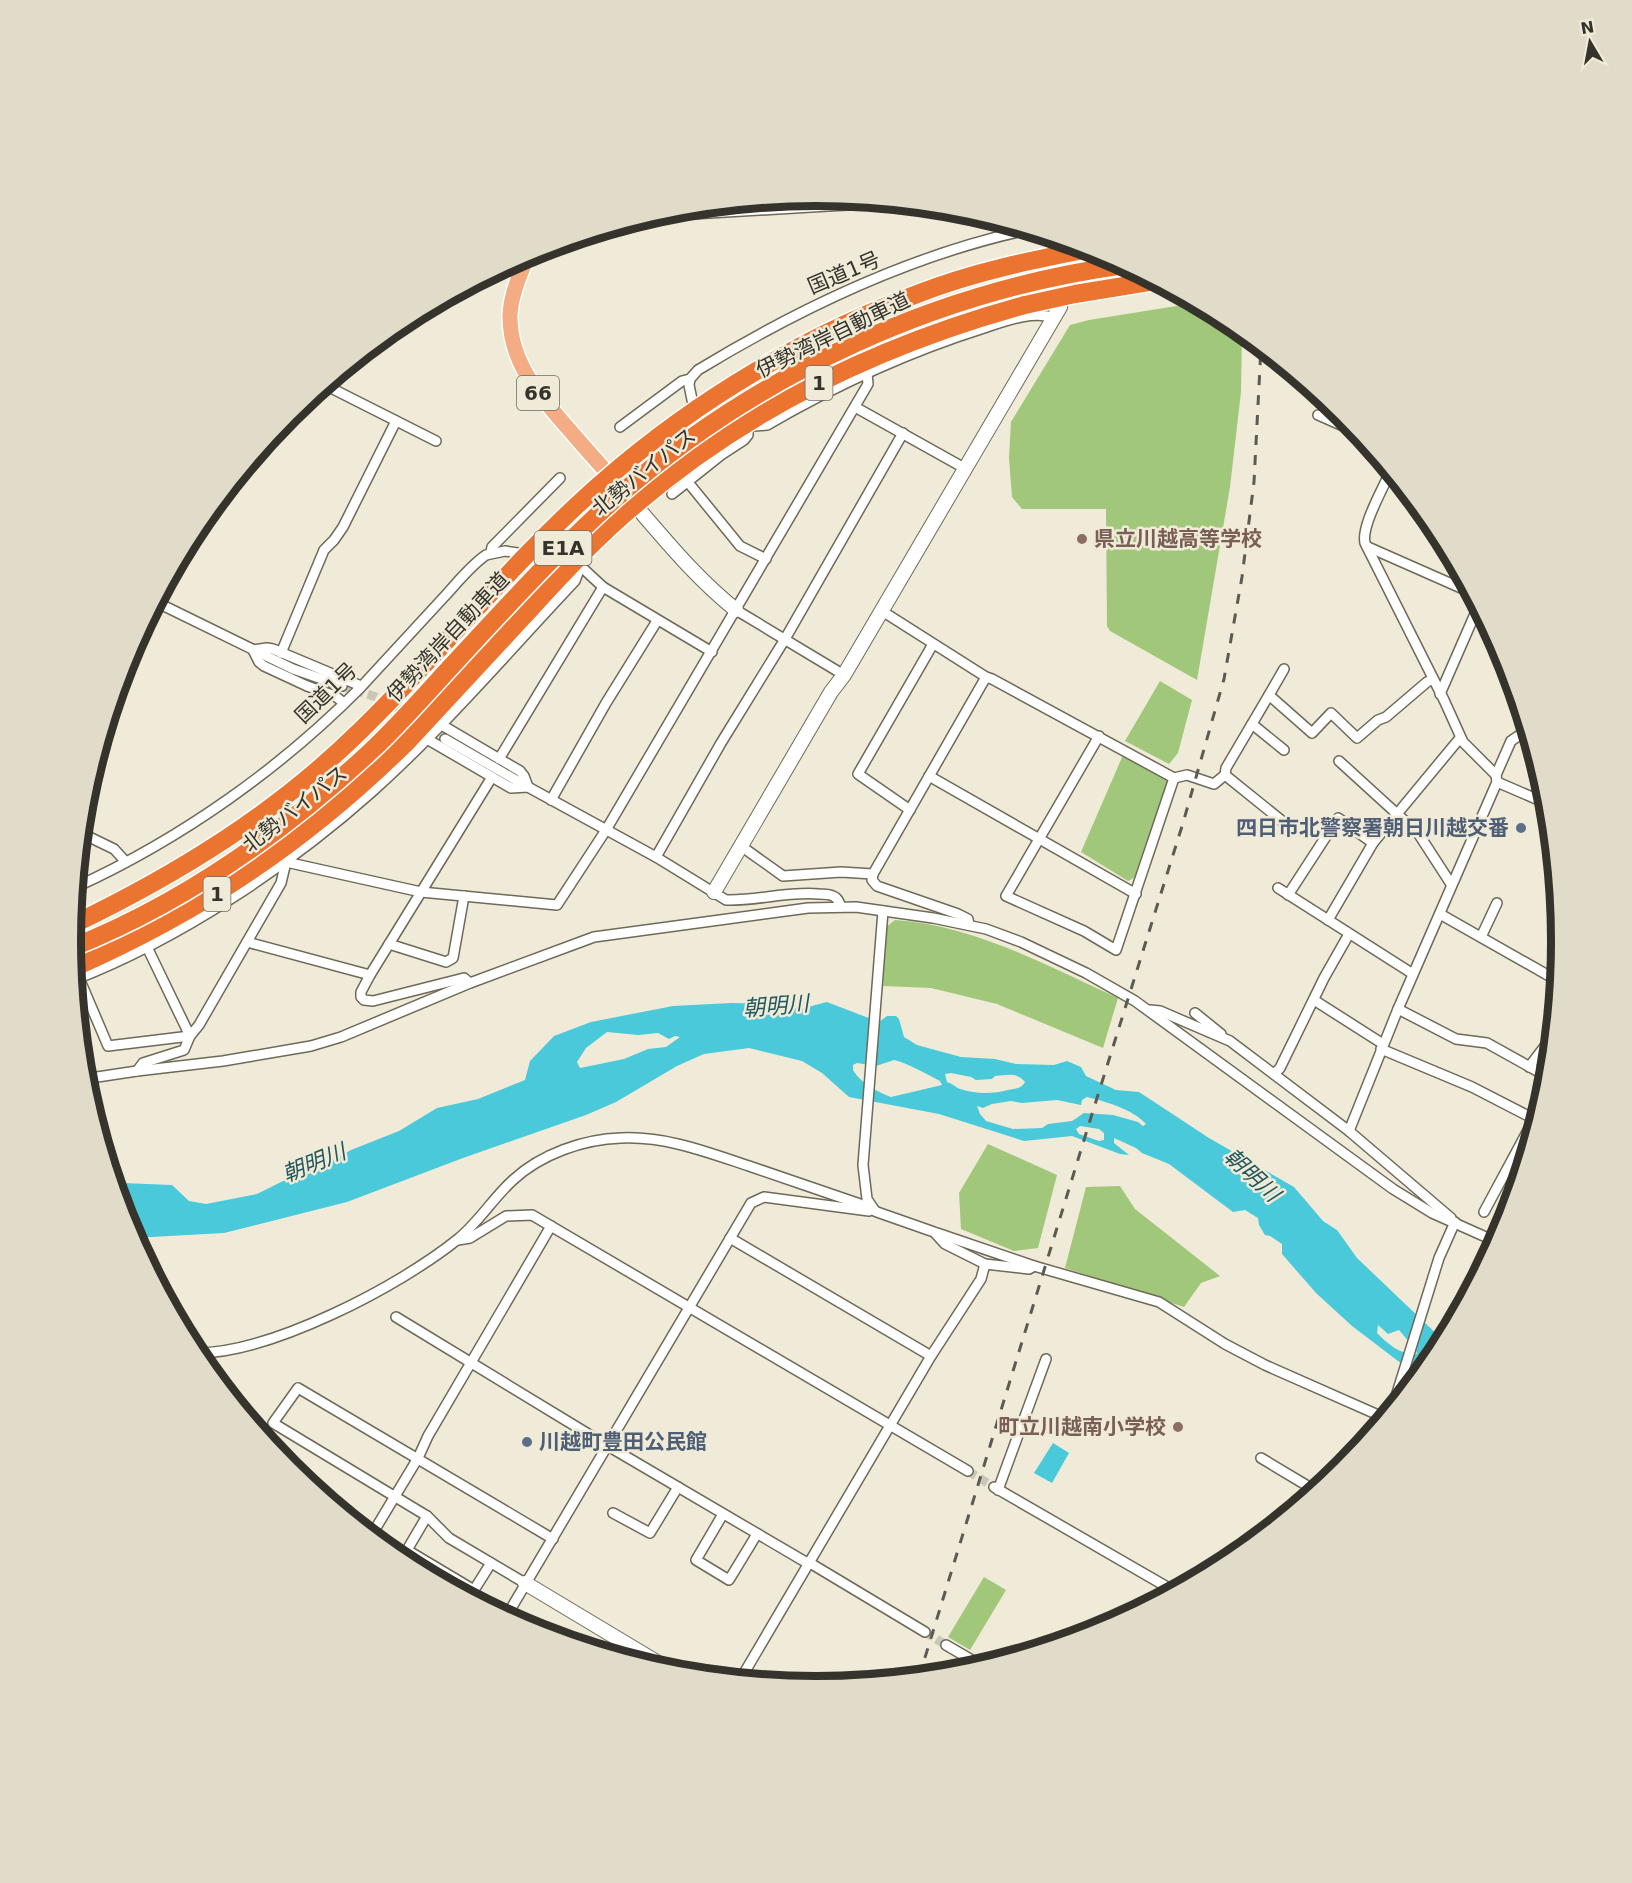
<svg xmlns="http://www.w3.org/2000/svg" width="1632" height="1883" font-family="'DejaVu Sans','Noto Sans JP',sans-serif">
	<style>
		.green { fill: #a1c77b }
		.water { fill: #4ac9db; fill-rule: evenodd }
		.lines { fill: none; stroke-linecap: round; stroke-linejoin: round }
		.street-tunnel { stroke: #cbc6b6; stroke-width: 9; stroke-dasharray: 9 4.5; stroke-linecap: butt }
		.street-casing { stroke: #6e6958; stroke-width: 12 }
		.secondary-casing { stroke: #6e6958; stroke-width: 16 }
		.primary-casing { stroke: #fff; stroke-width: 18 }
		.highway-casing { stroke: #fff; stroke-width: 21 }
		.street { stroke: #fff; stroke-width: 9 }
		.secondary { stroke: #fff; stroke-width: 14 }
		.primary { stroke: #f3ac83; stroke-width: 15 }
		.highway { stroke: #eb7530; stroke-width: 18 }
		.rail { stroke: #5d5a51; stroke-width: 3; stroke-dasharray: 10 10; stroke-linecap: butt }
		.highway-bridge-casing { stroke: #fff; stroke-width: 21; stroke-linecap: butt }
		.highway-bridge { stroke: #eb7530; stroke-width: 18 }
		.education-dot { fill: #8d6e63; stroke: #f0ebd8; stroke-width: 2 }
		.service-dot { fill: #5c6f8a; stroke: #f0ebd8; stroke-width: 2 }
		.labels { text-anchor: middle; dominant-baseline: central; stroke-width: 5; stroke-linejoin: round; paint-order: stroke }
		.shield { fill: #f0ebd8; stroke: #6d6a60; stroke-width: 1.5 }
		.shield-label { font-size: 20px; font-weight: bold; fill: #35332c }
		.street-label { font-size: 21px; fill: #35332c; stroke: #f0ebd8 }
		.education-label { font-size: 21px; font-weight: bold; fill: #785e54; stroke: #f0ebd8; text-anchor: start }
		.service-label { font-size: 21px; font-weight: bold; fill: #4e5e75; stroke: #f0ebd8; text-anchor: end }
		.water-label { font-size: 22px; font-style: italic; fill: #22575e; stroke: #f0ebd8 }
		.rim { fill: none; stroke: #35332c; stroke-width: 8 }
	</style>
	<rect width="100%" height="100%" fill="#f0ebd8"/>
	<g class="green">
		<polygon points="1195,303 1230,322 1242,331 1241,392 1230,487 1197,680 1110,631 1107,626 1106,509 1022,509 1012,497 1009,458 1011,422 1070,325 1089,320"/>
		<polygon points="1160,681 1192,700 1178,753 1169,764 1125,741"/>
		<polygon points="1123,755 1166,779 1167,782 1134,878 1128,881 1081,852"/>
		<path d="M 895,920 C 973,925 1048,966 1118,998 L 1103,1048 L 997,1004 L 931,988 L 883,986 L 886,927 Z"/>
		<polygon points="988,1144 1057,1175 1038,1248 1014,1251 961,1229 959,1193"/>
		<polygon points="1120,1186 1135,1209 1220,1276 1201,1283 1184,1307 1065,1268 1086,1187"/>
		<polygon points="984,1577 1006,1590 970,1650 948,1637"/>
	</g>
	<g class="water">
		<path d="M 827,1002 L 879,1022 L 887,1016 L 896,1016 L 899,1019 L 904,1037 L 917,1045 L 961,1057 L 995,1059 L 1016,1064 L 1054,1065 L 1067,1061 L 1081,1067 L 1086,1076 L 1116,1090 L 1139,1092 L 1209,1138 L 1294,1187 L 1323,1221 L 1337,1230 L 1357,1258 L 1444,1341 L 1436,1356 L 1419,1377 L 1352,1326 L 1316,1293 L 1282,1254 L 1282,1244 L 1270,1236 L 1265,1235 L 1259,1225 L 1258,1218 L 1245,1210 L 1233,1212 L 1169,1164 L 1142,1153 L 1136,1148 L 1114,1138 L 1114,1143 L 1129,1155 L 1120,1154 L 1072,1136 L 1024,1141 L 939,1114 L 849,1097 L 822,1073 L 802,1061 L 749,1048 L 704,1054 L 677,1066 L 616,1102 L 586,1115 L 463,1158 L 347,1202 L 224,1233 L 133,1238 L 127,1226 L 112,1177 L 123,1183 L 172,1185 L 189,1201 L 206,1204 L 257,1194 L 305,1170 L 321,1166 L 351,1150 L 399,1131 L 437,1108 L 478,1099 L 525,1080 L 530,1061 L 554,1036 L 591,1022 L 673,1006 L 731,1003 L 775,1004 L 800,1009 ZM 607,1032 L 638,1035 L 658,1033 L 669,1039 L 675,1036 L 680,1037 L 666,1047 L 648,1049 L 624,1059 L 580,1068 L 577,1062 L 586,1048 ZM 894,1060 C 908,1063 928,1075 940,1081 L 942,1085 L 891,1097 C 878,1092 860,1083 853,1070 L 853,1065 L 857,1063 L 876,1066 ZM 951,1073 L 971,1077 L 976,1080 L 992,1079 L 995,1076 C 1007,1075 1017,1072 1025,1082 C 1021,1089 1016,1088 1008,1090 C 993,1094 976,1094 960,1089 C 954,1086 953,1084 947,1082 L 945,1074 ZM 1087,1097 C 1107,1102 1132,1109 1146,1124 L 1143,1126 L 1138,1122 L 1113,1115 L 1084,1113 L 1072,1121 L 1048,1124 L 1042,1128 L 1013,1129 L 986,1121 L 980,1114 L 977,1106 L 983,1108 L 992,1104 L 1011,1101 L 1022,1103 L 1057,1100 L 1081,1105 L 1082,1100 ZM 1080,1126 L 1099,1129 L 1104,1133 L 1104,1140 L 1099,1141 L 1079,1134 L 1076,1129 ZM 1378,1325 L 1388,1334 L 1399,1330 L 1416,1350 L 1417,1354 C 1400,1355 1388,1344 1377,1333 Z"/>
		<polygon points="1053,1443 1069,1453 1052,1483 1034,1473"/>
	</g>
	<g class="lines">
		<g class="street-tunnel">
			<polyline points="342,686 376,697 408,714"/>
			<polyline points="968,1471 994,1487"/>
			<polyline points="925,1632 946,1645"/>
		</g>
		<defs>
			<g id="street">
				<polyline points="808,197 828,206 886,203"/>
				<polyline points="543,251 676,215 828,206"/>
				<polyline points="325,385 436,441"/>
				<polyline points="855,407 966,469"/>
				<polyline points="1318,415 1359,433"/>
				<polyline points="620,427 682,381 690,379"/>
				<path d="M 699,434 L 689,385 L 690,379 L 698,370 C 800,308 910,255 1027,230"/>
				<polyline points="687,481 740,546 766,559"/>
				<path d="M 672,494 L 721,455 L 744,440 L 748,435 L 748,423 L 755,426 L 767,425 C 836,385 908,352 984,328 C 1005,321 1033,310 1055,318"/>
				<polyline points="1368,547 1470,592"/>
				<polyline points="491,552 492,547 560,478"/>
				<polyline points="571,561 575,561 603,587 712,652"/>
				<polyline points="156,602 293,669 342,686"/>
				<polyline points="736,610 844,675"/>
				<polyline points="882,611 986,677 992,679 1174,778 1116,950 1084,931 1006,896 1099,736"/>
				<polyline points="253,650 267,648 273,649 361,686"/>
				<polyline points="253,650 259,662 264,666 307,686 335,696 344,703"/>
				<polyline points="281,653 324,550 334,540 343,527 396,421"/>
				<polyline points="1440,694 1478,607"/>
				<polyline points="1269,695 1284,669"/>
				<polyline points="440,724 520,771 524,776 528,787"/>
				<polyline points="1252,724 1284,750"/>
				<polyline points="427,739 511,788 528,787"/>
				<path d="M 445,739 L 528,787 L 656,857 L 726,900 C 757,901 788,891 819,894 C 824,894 829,894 833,896 C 838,898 839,902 841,907"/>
				<polyline points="499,759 603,587"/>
				<polyline points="1339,761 1418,833 1451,884"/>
				<polyline points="1496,775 1511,741 1527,730"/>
				<polyline points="929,776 1136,894"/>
				<polyline points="1174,778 1187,775 1214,784 1225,775"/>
				<polyline points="1497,782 1548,804"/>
				<polyline points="551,800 606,703 657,621"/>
				<polyline points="910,810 858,774 933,644"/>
				<polyline points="1287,825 1225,775 1226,768 1269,695 1312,733 1331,713 1357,738 1378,720 1386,717 1427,682 1433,679"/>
				<polyline points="81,833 114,849 126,862"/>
				<polyline points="741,846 783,876 841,872 873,874"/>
				<polyline points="656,857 721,743 785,639 903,433"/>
				<polyline points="286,862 421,892 557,905 606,830 868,384 867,373"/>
				<path d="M 76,887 C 181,839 280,769 361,687 C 389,657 416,627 444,597 C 457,583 470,566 486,555 L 505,551 L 552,558"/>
				<polyline points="1278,888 1413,974"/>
				<polyline points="1288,895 1338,818 1373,843"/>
				<polyline points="1440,914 1558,981"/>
				<polyline points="1328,920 1373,843 1460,738"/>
				<polyline points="969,925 968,919 958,914 877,886 872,880 873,874 986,677"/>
				<polyline points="1481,937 1497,903"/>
				<polyline points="247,942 370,975 492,777"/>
				<polyline points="389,944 446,962 453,958 464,896"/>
				<polyline points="147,947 190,1036"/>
				<polyline points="370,975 361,992 361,997 364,1000 373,1001 464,978 470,983"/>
				<polyline points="79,978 108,1046 190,1036"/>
				<path d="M 74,980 C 180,939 289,866 373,791 C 445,726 509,651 575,581 L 582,562"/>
				<polyline points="1314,1000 1383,1044"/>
				<polyline points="1398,1009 1456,1039 1487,1043 1548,1077"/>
				<polyline points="1150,1010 1160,1011 1230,1041 1349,1131 1451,1218"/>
				<polyline points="1195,1013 1221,1034"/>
				<polyline points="1381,1049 1472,1087 1534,1119 1484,1212"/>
				<polyline points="1529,1067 1552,1037"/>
				<polyline points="137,1071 143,1063 184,1050 190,1036 199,1025 281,883 286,862"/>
				<polyline points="1274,1074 1280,1068 1324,978 1349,934"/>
				<polyline points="84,1079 137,1071 223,1061 311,1046 341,1037 470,983 594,937 808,908 856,907 933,918 986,929 1021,942 1086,973 1135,1001 1393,1189 1432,1213 1497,1242"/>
				<path d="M 1349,1131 L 1398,1009 L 1497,782 L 1496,775 L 1463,742 L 1444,700 L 1365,543 C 1361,526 1383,489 1390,472"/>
				<polyline points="875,1211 867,1199 863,1165 883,911"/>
				<polyline points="937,1233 1034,1266"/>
				<polyline points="730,1238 931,1356"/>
				<polyline points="458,1240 470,1238 506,1216 532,1215 968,1471"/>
				<polyline points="396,1317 608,1446 809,1564"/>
				<path d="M 195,1353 C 270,1354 400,1286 458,1239 C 479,1222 493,1198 513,1180 C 541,1154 584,1139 621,1138 C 666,1136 707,1152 749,1166 C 786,1179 823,1191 860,1204 L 877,1212 L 934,1232 L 945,1244 L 985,1264 L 1029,1269 L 1034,1266 L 1159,1302 L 1225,1344 L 1265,1365 L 1385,1418"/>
				<polyline points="1392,1409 1439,1258 1455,1222"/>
				<polyline points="1261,1458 1316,1491"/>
				<polyline points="994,1487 1174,1591"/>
				<polyline points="998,1490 1046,1359"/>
				<polyline points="613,1513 650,1533 678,1487"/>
				<polyline points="723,1514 696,1560 729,1580 757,1534"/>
				<polyline points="427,1516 407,1550 474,1590 491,1563"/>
				<polyline points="360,1527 373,1534"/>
				<polyline points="371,1536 418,1458 428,1436 551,1226"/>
				<polyline points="810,1563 925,1632"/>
				<polyline points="525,1583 449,1538 427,1516 273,1423 298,1388 553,1539"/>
				<polyline points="506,1617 751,1203 764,1197 869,1211"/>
				<polyline points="946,1645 982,1666"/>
				<polyline points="740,1680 931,1356 981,1279 985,1264"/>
			</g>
			<g id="secondary">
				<path d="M 635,505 C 667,542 697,579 736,610"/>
				<polyline points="714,892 831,692 844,675 1060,307"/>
				<polyline points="525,1583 675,1673"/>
			</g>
			<path id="primary" d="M 529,254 C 520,273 511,294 510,315 C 509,364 543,400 573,434 C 592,456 612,478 631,500"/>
			<path id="highway" d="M 73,968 C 204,910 307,841 409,740 C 447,699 485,658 523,617 C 559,578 595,538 636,504 C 748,408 883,344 1025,305"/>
		</defs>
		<use href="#street" class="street-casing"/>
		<use href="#secondary" class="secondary-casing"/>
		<use href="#primary" class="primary-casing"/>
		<use href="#highway" class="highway-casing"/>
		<use href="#street" class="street"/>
		<use href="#secondary" class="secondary"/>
		<use href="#primary" class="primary"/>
		<use href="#highway" class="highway"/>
		<polyline class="rail" points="919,1677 1092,1114 1183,823 1224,679 1242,577 1254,482 1261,347"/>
		<defs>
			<g id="highway-bridge">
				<polyline points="1025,305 1075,294 1155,281"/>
				<path d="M 72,925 C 178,874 277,813 361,730 C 444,649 517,556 605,480 C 697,400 806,335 920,293 C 974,272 1032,260 1089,249"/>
				<path d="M 71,948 C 182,904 284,832 371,751 C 402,722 430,689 459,658 C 510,603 561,547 617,497 C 758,373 939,290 1125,265"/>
			</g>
		</defs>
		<use href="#highway-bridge" class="highway-bridge-casing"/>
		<use href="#highway-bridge" class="highway-bridge"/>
	</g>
	<g class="education-dot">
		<circle cx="1082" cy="539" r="6"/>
		<circle cx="1178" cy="1427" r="6"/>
	</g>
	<g class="service-dot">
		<circle cx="1521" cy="828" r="6"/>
		<circle cx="527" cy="1442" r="6"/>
	</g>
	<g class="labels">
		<g class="shield">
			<rect x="805.5" y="366" width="27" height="34" rx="4.5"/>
			<rect x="517" y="376" width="42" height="34" rx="4.5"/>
			<rect x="534.5" y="531" width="57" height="34" rx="4.5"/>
			<rect x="203.5" y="877" width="27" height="34" rx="4.5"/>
		</g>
		<g class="shield-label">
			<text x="819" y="383">1</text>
			<text x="538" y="393">66</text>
			<text x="563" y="548">E1A</text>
			<text x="217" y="894">1</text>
		</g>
		<g class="street-label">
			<text transform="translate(844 273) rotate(-23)">国道1号</text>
			<text transform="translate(833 335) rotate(-26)">伊勢湾岸自動車道</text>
			<text transform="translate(644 472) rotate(-39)">北勢バイパス</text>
			<text transform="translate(448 637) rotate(-47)">伊勢湾岸自動車道</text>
			<text transform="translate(326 693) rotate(-44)">国道1号</text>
			<text transform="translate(295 809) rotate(-38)">北勢バイパス</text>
		</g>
		<g class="education-label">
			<text x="1094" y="539">県立川越高等学校</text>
			<text x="1166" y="1427" text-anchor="end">町立川越南小学校</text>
		</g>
		<g class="service-label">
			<text x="1509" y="828">四日市北警察署朝日川越交番</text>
			<text x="539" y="1442" text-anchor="start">川越町豊田公民館</text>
		</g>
		<g class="water-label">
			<text transform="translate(776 1006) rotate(-5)">朝明川</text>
			<text transform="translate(314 1163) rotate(-22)">朝明川</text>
			<text transform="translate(1252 1175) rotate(43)">朝明川</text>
		</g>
	</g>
	<path d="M0 0H1632V1883H0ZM81 941a735 735 0 1 1 1470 0a735 735 0 1 1-1470 0Z" fill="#e1dcca" fill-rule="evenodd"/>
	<path class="rim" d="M81 941a735 735 0 1 1 1470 0a735 735 0 1 1-1470 0Z"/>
	<g transform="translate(1590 42) rotate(350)" stroke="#f0ebd8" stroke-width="4.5" paint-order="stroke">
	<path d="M0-4.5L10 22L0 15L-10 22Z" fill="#35332c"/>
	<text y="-9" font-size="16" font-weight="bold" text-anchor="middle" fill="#35332c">N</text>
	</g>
</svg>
